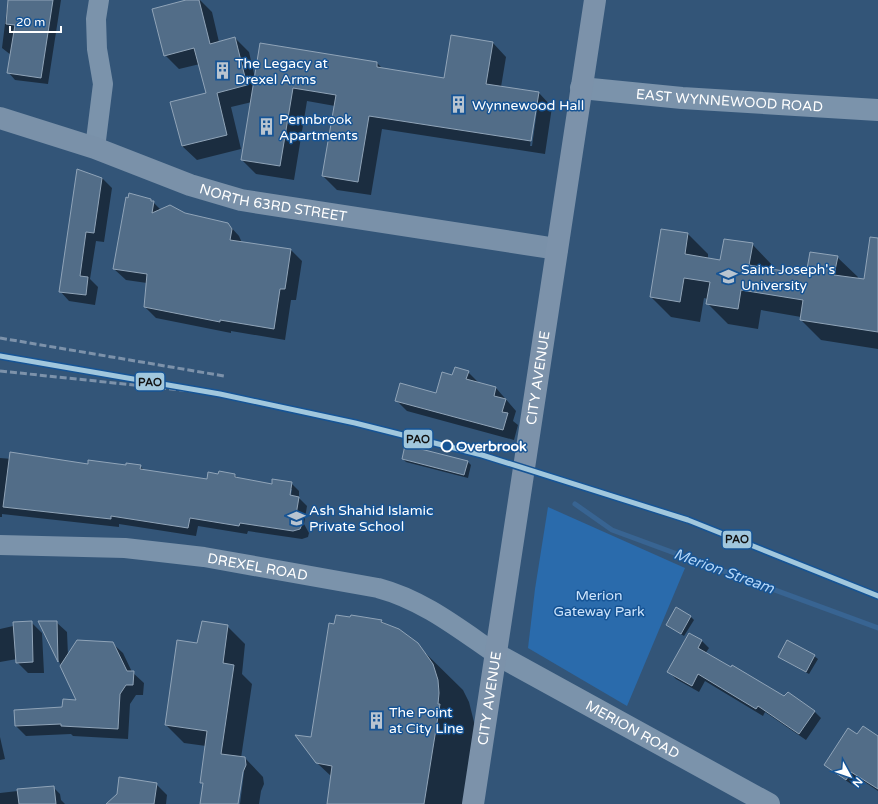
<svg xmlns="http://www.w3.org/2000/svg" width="878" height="804" font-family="'Varela Round',sans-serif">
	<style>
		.green { fill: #2a6bac }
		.shadow { fill: #0007; fill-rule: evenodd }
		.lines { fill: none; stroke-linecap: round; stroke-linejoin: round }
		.stream { stroke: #386492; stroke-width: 5 }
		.building { fill: #526d88; stroke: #90a4b8 }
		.minor { stroke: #7b93ab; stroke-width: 20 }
		.tertiary { stroke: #7b93ab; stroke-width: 22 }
		.primary { stroke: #7a91a9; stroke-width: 22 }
		.trunk { stroke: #7c92aa; stroke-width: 22 }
		.rail { stroke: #7d92aa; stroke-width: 3; stroke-dasharray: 7 3; stroke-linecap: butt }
		.rail-1-casing { stroke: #165495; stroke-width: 8 }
		.rail-1 { stroke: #a1c7dd; stroke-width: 5 }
		.stop-dot { fill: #165495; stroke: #fff; stroke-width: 2 }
		.labels { text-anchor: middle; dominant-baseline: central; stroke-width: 3; stroke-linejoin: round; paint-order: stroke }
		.poi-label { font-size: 14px; fill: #fff; stroke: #165495; text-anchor: start }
		.street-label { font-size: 14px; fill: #fff; stroke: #165495 }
		.stop-label { font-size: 14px; font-weight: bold; fill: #fff; stroke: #165495; text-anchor: start }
		.park-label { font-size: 14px; fill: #cee5fc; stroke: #165495 }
		.water-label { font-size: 15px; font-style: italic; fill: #b3d6f8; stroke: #165495 }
		.line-badge { stroke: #165495; stroke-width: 1.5 }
		.pale-badge-label { font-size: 11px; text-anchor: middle; font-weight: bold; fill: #111 }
	</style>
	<rect width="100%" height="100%" fill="#335578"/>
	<polygon class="green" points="548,507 685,568 627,706 528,648 535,589"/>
	<g class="shadow">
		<polygon points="8,0 61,0 48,84 15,80 9,73 11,55 2,48"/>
		<path d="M 191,0 L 200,0 L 212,12 L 219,42 L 235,38 L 249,52 L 255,78 L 377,63 L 383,69 L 445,79 L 493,43 L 506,57 L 501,87 L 539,93 L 552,107 L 545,154 L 382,129 L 371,195 L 337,190 L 323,176 L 335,106 L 307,101 L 294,180 L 256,174 L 242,160 L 252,102 L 231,107 L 241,149 L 197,160 L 182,146 L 172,102 L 207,94 L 200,64 L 179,69 L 165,55 ZM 536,103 L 538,103 L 532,146 L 530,146 Z"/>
		<polygon points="102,178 112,188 104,242 96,241 90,279 98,287 95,305 69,301 60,291"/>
		<polygon points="151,200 161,210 228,224 239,236 242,243 291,250 302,261 296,300 291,300 285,340 231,331 231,333 156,318 145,307 147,283 126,280 114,269"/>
		<polygon points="662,230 688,234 708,254 708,259 721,261 752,244 772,265 772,270 807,276 837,257 858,277 857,279 864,280 878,260 878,349 821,340 801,320 801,317 761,310 758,329 728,324 708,304 708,299 704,298 700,322 671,317 651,297"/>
		<polygon points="468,372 479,383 496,388 516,411 513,421 518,425 514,440 407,411 397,401 437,394 453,376"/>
		<polygon points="406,446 468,462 471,465 468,478 406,462 403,459"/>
		<path d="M 0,458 L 88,465 L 140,466 L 145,471 L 208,480 L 219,475 L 235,475 L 239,479 L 273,485 L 291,483 L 299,491 L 299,498 L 307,506 L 304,524 L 309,533 L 308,537 L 302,539 L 248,531 L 247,534 L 198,526 L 196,536 L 119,524 L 119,527 L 2,514 L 2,517 L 0,517 ZM 290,489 L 292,489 L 290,501 L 288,500 Z"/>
		<polygon points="690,616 694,620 684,636 667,625"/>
		<polygon points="381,621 408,636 463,690 469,702 476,730 466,804 328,804 332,777 317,763 312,738 335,625"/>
		<polygon points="31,622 42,633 44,673 28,673 17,662 17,659 0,662 0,629"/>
		<polygon points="40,622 56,622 67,632 68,655 112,643 123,653 132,672 144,683 143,695 136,695 130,704 128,739 73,736 71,734 26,736 16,726 15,711 63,708 78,701"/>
		<polygon points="227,626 245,644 242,674 252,684 241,758 245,758 263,777 264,784 261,791 259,804 240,804 244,772 242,772 238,804 201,804 204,785 201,782 206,746 184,743 166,725 198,644"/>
		<polygon points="690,634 702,641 709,648 705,654 785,698 814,711 821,718 806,740 765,712 763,716 705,681 699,692 676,679 669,672"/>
		<polygon points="814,656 818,659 809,674 779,657"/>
		<polygon points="0,737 5,759 0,760"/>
		<polygon points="878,737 878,791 859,778 854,786 832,771 825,764"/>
		<polygon points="156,784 167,795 166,804 111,804"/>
		<polygon points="53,787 60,794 61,800 65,804 0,804 0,793"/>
	</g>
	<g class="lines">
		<polyline class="stream" points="575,504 612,530 878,628"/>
	</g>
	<g class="building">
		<polygon points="8,0 53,0 41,78 7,73 15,25 6,24"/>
		<polygon points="186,0 199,0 210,44 235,37 247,85 217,93 227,135 182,146 170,102 206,93 194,48 164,56 152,9"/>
		<polygon points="451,35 493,42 486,84 539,92 531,141 369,116 358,182 322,176 336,95 293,88 280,166 241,160 260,43 377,62 377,67 444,78"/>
		<polygon points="77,169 102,178 94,233 86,232 80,276 88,277 86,295 59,292"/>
		<polygon points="129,193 151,199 151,201 154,201 152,213 170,205 185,213 228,223 232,229 230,240 291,249 285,289 280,289 274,329 220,320 220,322 144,307 147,274 113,269 126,197 128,198"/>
		<polygon points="661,229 688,233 685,254 720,260 724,239 753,243 749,265 806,275 810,252 838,256 834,275 864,279 870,237 878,238 878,332 800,320 803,300 741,290 738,309 706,304 710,282 684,278 680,302 650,297"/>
		<polygon points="455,367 469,371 466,379 496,387 494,396 506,399 502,412 508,413 503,430 395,401 400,383 436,393 442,372 452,375"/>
		<polygon points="405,445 468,461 464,475 402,459"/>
		<polygon points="10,452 88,464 88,460 126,465 126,463 141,465 140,469 207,479 208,472 218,474 219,471 235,474 235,477 272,484 272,479 292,482 290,495 299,497 296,515 302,524 300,529 293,531 240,523 239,526 190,518 188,528 111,516 111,519 3,507"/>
		<polygon points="676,607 691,616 681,634 666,625"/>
		<polygon points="336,615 350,617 351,615 382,620 381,622 399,629 418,643 433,664 438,680 439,693 438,704 440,704 424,804 327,804 332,766 316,763 295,735 311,737 329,623 334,624"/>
		<polygon points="32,621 33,662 16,663 13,622"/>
		<polygon points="38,621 57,621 58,662"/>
		<polygon points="202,621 228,625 223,663 234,665 221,754 245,757 246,765 243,772 238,804 200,804 203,783 200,783 207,731 165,725 177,640 197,643"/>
		<polygon points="689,633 702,640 698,648 731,667 732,665 784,696 788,692 815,711 799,734 758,706 756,709 698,674 692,686 667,672"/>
		<polygon points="77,640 113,642 127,671 134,671 133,685 126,685 120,694 118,729 61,726 61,724 15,726 14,710 62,707 63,699 76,700 60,666"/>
		<polygon points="787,640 815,655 806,672 778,657"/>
		<polygon points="863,726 878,736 878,789 851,772 846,780 824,765 848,728 857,734"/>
		<polygon points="119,777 157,783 154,804 106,804 117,794"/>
		<polygon points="54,786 56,804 19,804 17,789"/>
	</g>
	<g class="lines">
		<g class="minor">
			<polyline points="95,148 103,84 97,49 96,19 99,0"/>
			<path id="s1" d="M 0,545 L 125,548 L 204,557 L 378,588 C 423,600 458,628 496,654"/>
		</g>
		<g class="tertiary">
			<path id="s2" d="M 581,88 L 682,98 L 878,110"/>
			<path id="s3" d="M 496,654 L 769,804"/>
		</g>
		<path class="primary" id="s4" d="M 0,118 L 95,148 L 190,185 L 241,200 L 557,249"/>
		<path class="trunk" id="s5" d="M 473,804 L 595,0"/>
		<g class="rail">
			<polyline points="0,338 224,376"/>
			<polyline points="0,371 220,394"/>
		</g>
		<defs>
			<polyline id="rail-1" points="0,356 220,394 355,423 482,455 688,520 878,596"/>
		</defs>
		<use href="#rail-1" class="rail-1-casing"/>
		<use href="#rail-1" class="rail-1"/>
	</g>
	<defs>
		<symbol id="building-bare" viewBox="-9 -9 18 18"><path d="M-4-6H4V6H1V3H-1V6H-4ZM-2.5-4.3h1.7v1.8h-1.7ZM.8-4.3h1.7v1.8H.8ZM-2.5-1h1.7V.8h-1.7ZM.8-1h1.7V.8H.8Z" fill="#b8c4d0" stroke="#165495" stroke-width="2.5" paint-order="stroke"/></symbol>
		<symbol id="university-bare" viewBox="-9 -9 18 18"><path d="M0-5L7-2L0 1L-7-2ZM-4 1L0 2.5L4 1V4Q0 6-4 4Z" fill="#b8c4d0" stroke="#165495" stroke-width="2.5" paint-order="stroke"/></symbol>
		<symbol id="school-bare" viewBox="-9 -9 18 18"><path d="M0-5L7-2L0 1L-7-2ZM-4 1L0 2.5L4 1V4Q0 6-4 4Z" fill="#b8c4d0" stroke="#165495" stroke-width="2.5" paint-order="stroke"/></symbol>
	</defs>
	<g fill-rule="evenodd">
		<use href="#building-bare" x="210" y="58" width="25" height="25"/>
		<use href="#building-bare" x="446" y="92" width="25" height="25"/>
		<use href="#building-bare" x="254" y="114" width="25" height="25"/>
		<use href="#university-bare" x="716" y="264" width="25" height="25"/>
		<use href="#school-bare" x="284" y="506" width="25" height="25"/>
		<use href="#building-bare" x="364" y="708" width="25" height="25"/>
	</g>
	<circle class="stop-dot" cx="447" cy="446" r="5.5"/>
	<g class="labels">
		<g class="poi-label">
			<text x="235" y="63">The Legacy at<tspan x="235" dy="16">Drexel Arms</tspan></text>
			<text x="472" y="105">Wynnewood Hall</text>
			<text x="279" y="119">Pennbrook<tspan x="279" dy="16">Apartments</tspan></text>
			<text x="741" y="269">Saint Joseph's<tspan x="741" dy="16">University</tspan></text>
			<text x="309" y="510">Ash Shahid Islamic<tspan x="309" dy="16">Private School</tspan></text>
			<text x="389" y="712">The Point<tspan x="389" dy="16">at City Line</tspan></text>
		</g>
		<g class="street-label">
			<text stroke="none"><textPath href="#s2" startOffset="149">EAST WYNNEWOOD ROAD</textPath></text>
			<text stroke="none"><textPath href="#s4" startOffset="287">NORTH 63RD STREET</textPath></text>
			<text stroke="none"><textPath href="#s5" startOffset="431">CITY AVENUE</textPath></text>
			<text stroke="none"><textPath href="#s1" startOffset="259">DREXEL ROAD</textPath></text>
			<text stroke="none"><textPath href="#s5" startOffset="107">CITY AVENUE</textPath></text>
			<text stroke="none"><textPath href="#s3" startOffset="156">MERION ROAD</textPath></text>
		</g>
		<g class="stop-label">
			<text x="456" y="446">Overbrook</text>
		</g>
		<g class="park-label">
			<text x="599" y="595">Merion<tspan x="599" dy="16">Gateway Park</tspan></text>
		</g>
		<g class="water-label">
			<text transform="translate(724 571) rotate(20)">Merion Stream</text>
		</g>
	</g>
	<g class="line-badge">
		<rect x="135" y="372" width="30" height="19" rx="4" fill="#a1c7dd"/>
		<rect x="403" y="429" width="30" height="20" rx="4" fill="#a1c7dd"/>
		<rect x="722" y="530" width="30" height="19" rx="4" fill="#a1c7dd"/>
	</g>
	<g class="pale-badge-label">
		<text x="150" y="386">PAO</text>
		<text x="418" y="443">PAO</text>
		<text x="737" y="543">PAO</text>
	</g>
	<g transform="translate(850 776) rotate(130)" stroke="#165495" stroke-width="3" paint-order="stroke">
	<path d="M0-3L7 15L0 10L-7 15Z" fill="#ffffff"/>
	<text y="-6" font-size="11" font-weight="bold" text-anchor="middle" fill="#ffffff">N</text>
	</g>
	<path d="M10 26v6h51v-6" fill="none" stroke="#ffffff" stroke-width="2"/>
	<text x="16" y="26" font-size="12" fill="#ffffff" stroke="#165495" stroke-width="3" paint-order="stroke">20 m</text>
</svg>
